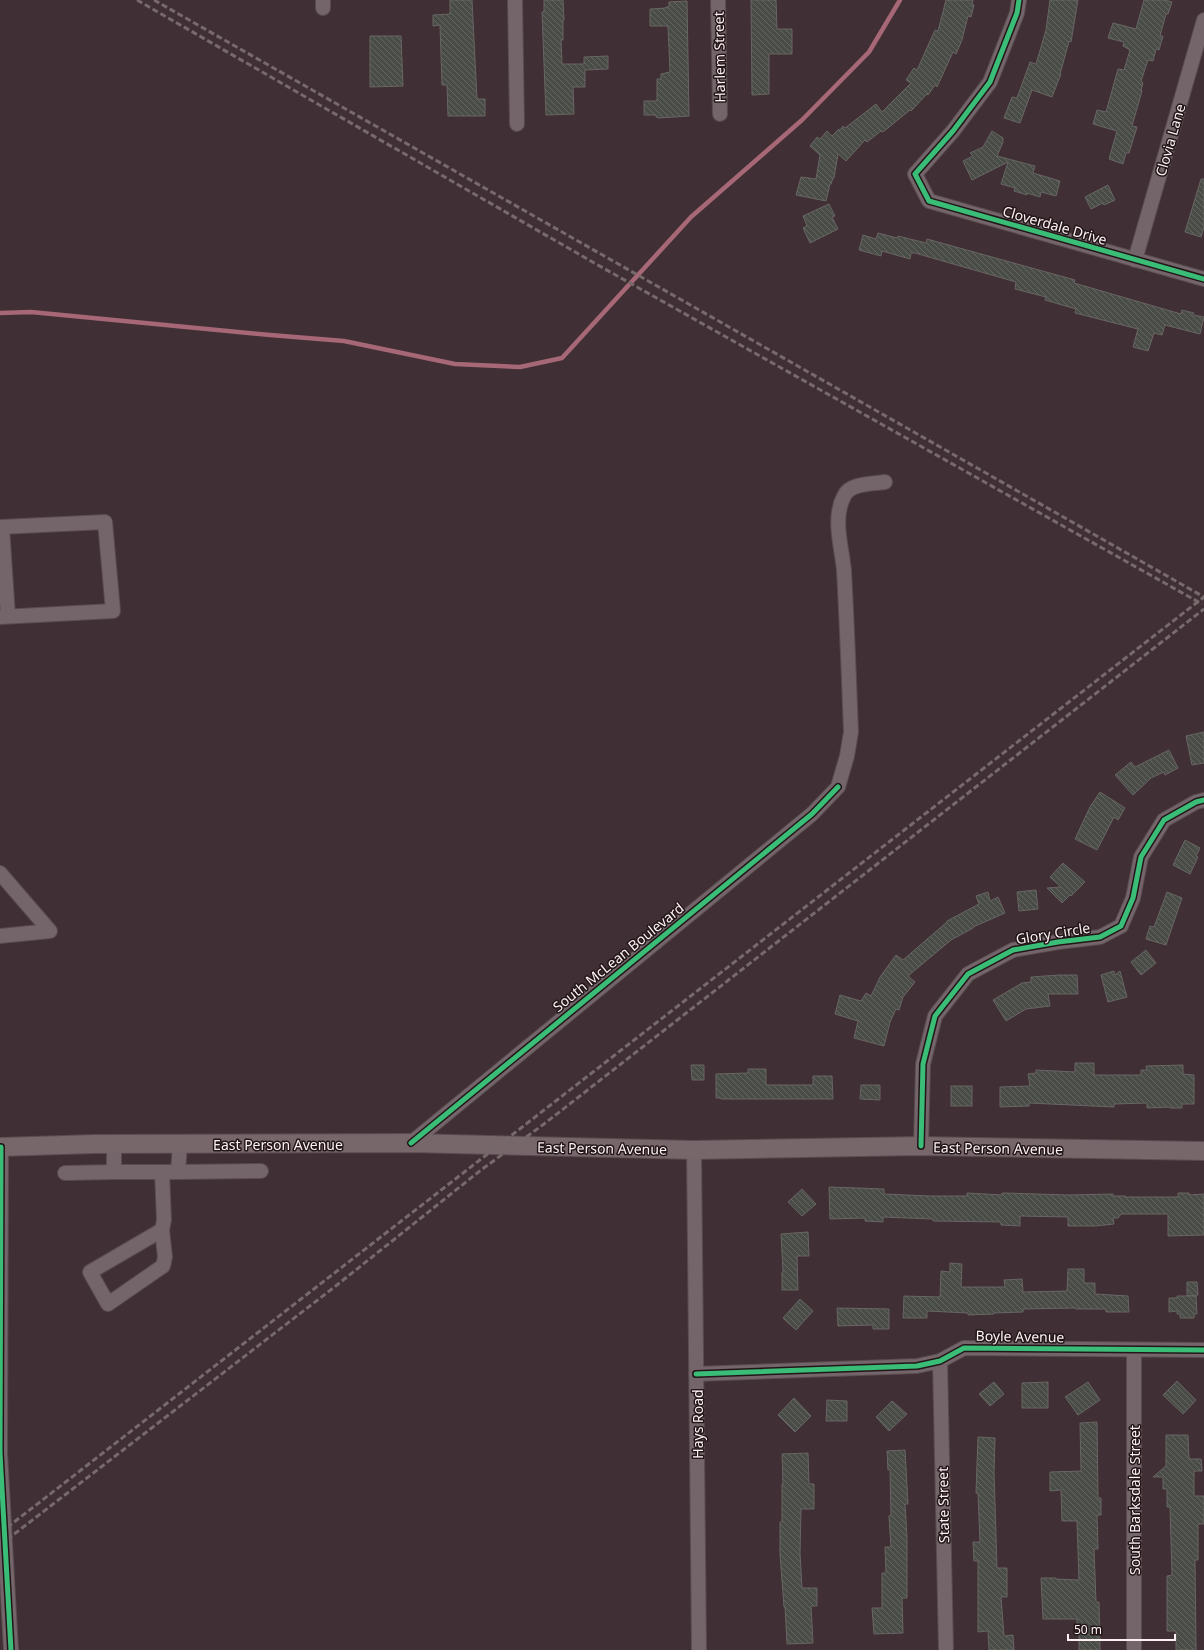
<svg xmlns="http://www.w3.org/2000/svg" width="1204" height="1650" font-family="'Noto Sans',sans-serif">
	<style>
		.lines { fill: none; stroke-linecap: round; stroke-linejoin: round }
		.stream { stroke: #a66776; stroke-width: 4.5 }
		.building { fill: url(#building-back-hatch); stroke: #686664 }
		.minor-casing { stroke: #594c50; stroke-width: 16 }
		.major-casing { stroke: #594c50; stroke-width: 20 }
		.minor { stroke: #736569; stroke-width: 14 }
		.major { stroke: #77666a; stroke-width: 18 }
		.rail { stroke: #766a6c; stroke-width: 3; stroke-dasharray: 6 3; stroke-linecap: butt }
		.cycleway-casing { stroke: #231619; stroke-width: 8 }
		.cycleway { stroke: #3abd76; stroke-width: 5 }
		.labels { text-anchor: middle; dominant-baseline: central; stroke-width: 3; stroke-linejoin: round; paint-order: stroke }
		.street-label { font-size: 14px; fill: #fdf1f4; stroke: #231619 }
	</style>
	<defs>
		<pattern id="building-back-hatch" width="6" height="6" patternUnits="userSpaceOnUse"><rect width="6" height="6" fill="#494c47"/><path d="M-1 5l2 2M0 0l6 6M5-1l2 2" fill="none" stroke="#646662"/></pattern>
	</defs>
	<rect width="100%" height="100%" fill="#402f34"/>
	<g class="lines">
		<polyline class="stream" points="0,313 31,312 270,335 344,341 455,364 520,367 562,358 691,217 802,120 869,52 900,0"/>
	</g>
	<g class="building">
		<polygon points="450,0 472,0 477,99 485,99 485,116 448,116 447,85 442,85 440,25 433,26 433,15 450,14"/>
		<polygon points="544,0 563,0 564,20 563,20 563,40 561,40 562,64 584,64 584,57 608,56 608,69 585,70 585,87 573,87 574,114 546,115 542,12 544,12"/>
		<polygon points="751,0 776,0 777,29 792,29 792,54 769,54 769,94 752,95"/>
		<polygon points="946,0 973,0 972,4 974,5 971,17 968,16 962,40 956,54 953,52 937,87 935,85 928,95 927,94 911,111 910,110 883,132 881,131 867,142 865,140 846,161 838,154 834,178 833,178 831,184 830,184 826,201 796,195 801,177 816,179 820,155 810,146 817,137 820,139 827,131 832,136 839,129 840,130 843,126 845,128 876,104 882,112 911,83 906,80 914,68 917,70 935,30 938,31"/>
		<polygon points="1050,0 1078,0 1071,42 1069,41 1068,45 1060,74 1061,74 1052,97 1032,90 1020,123 1004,118 1012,97 1017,98 1030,62 1036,64 1046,30"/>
		<polygon points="1144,0 1165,0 1172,2 1168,14 1166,14 1160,36 1163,36 1159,50 1156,49 1153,61 1148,60 1141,81 1143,83 1141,90 1142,91 1132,126 1137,127 1129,153 1126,153 1123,164 1109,159 1117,131 1093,124 1097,110 1106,112 1118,69 1124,70 1130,50 1123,46 1124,42 1108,38 1113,23 1136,29"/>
		<polygon points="687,1 689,116 659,118 656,117 656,115 644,115 644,101 656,101 657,100 657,79 661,79 661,74 670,72 668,26 650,26 650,9 666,8 666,7 669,7 669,2"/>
		<polygon points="370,36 401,36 403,86 370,87"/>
		<polygon points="992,131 1003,138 1003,142 997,156 1035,166 1033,173 1060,181 1056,196 1041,192 1040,197 1027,193 1027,195 1014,191 1015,188 1001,184 1008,162 972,180 963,161 973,156 970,153 983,147"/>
		<polygon points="1201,179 1204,179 1204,227 1201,237 1185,232"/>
		<polygon points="1108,185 1115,200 1104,205 1103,203 1091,209 1085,197"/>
		<polygon points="829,204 835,216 832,217 838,229 810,243 803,228 807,226 803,216"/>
		<polygon points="878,233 897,238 898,236 926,243 927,239 1075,280 1074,283 1181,314 1182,310 1194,313 1193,315 1204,317 1200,334 1165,325 1162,335 1154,333 1148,351 1133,347 1138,329 1075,313 1076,309 1045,300 1046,297 1015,289 1016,282 915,253 911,253 910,259 882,251 881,256 859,250 863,235 876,239"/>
		<polygon points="1204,732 1204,763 1192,765 1186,736"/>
		<polygon points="1169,750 1178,768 1165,775 1164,772 1151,778 1133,795 1115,775 1131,762 1135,767"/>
		<polygon points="1100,792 1125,808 1118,820 1114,817 1097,850 1075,839 1090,807"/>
		<polygon points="1185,840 1200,848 1196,856 1198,857 1190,874 1173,865"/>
		<polygon points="1063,863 1085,882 1071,896 1070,895 1062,903 1047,888 1061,887 1050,877"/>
		<polygon points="1036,890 1038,909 1019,911 1017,892"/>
		<polygon points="988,892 990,901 998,897 1005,913 973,927 973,928 951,940 908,976 915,982 903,997 899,1010 896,1009 890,1022 884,1046 854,1038 858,1021 835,1014 840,995 861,1001 866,993 871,996 880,977 896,955 903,960 947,922 947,921 979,904 976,896"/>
		<polygon points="1167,892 1182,898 1166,945 1146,939 1150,926 1154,927"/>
		<polygon points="1146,950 1156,963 1141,975 1131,962"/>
		<polygon points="1114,971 1115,975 1120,971 1127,997 1108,1002 1101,975"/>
		<polygon points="1059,975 1077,975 1078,994 1048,994 1050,1006 1026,1009 1006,1021 993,1000 1022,983 1031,982 1031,977"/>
		<polygon points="1075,1063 1094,1063 1094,1075 1141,1075 1141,1070 1147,1070 1146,1066 1183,1065 1183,1074 1194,1075 1194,1104 1182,1104 1182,1108 1170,1108 1170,1107 1147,1108 1147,1103 1114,1104 1114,1107 1029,1103 1029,1106 1000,1107 1000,1087 1030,1086 1028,1074 1036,1073 1036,1070 1075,1072"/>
		<polygon points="691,1065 704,1065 704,1080 692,1080"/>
		<polygon points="748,1069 766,1069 766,1085 813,1085 813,1076 832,1076 833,1099 721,1099 721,1098 716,1098 716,1074 748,1073"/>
		<polygon points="861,1085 880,1085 880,1100 860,1099"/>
		<rect x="951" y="1086" width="21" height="20"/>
		<polygon points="829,1187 884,1189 884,1194 930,1196 967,1196 967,1193 1002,1195 1002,1193 1005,1193 1068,1195 1113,1194 1114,1196 1125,1196 1125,1197 1178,1197 1178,1193 1189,1193 1189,1195 1204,1194 1204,1235 1168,1236 1168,1214 1121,1214 1118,1218 1113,1218 1114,1224 1096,1226 1068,1226 1068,1217 1020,1216 1020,1226 1001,1225 1001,1222 933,1221 933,1219 883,1217 883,1222 865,1221 865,1218 830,1219"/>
		<polygon points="802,1189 816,1204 802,1216 788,1202"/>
		<polygon points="808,1232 809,1256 797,1256 798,1290 782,1290 782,1272 783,1272 781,1234"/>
		<polygon points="950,1263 962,1264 961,1287 1005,1287 1004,1280 1022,1279 1023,1292 1067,1291 1068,1269 1084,1269 1084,1283 1095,1283 1095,1294 1128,1296 1129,1312 1106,1312 1106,1309 1076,1309 1076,1308 1023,1309 1023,1312 994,1313 994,1314 968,1315 968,1313 927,1311 927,1318 903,1318 904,1296 940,1297 941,1271 950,1272"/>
		<polygon points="1187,1282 1197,1282 1198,1295 1187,1296"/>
		<polygon points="1177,1296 1196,1296 1197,1314 1194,1314 1194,1318 1180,1318 1180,1314 1177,1314 1177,1311 1169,1312 1169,1298 1177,1298"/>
		<polygon points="800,1299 813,1311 796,1330 783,1318"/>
		<polygon points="837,1308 889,1309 889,1329 873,1329 873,1325 838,1326"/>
		<polygon points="1177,1381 1196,1400 1183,1414 1163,1395"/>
		<polygon points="994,1382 1004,1394 990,1406 979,1394"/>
		<polygon points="1048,1382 1048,1408 1022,1408 1022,1383"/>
		<polygon points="1088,1382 1100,1400 1078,1415 1065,1397"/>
		<polygon points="794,1398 811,1416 795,1432 778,1415"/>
		<polygon points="827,1400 847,1401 847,1421 826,1421"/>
		<polygon points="892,1401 907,1414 889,1431 876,1417"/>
		<polygon points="1097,1422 1098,1498 1101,1498 1101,1515 1097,1515 1098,1549 1094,1549 1096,1602 1099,1602 1100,1650 1079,1650 1079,1626 1077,1626 1077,1619 1043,1619 1041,1578 1056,1578 1056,1579 1079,1580 1077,1521 1062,1521 1061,1490 1050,1491 1050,1472 1081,1471 1080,1423"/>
		<polygon points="1166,1435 1188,1435 1189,1459 1201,1459 1202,1471 1194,1471 1194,1496 1204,1496 1204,1524 1198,1524 1198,1560 1195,1560 1196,1650 1176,1650 1176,1631 1167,1631 1167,1576 1172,1575 1170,1507 1167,1507 1167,1489 1163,1489 1163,1477 1153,1477 1166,1466"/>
		<polygon points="978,1437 995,1438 994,1472 997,1568 1007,1568 1007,1597 1001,1597 1004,1636 1013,1635 1014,1650 989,1650 988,1631 978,1632 978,1561 974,1561 973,1542 980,1542 978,1493 976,1493"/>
		<polygon points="905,1450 908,1504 905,1504 907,1537 907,1598 902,1598 903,1633 874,1634 872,1608 882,1608 882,1573 886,1573 885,1547 891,1547 889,1516 891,1515 890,1469 888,1470 887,1451"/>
		<polygon points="808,1453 809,1484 814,1484 814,1509 801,1509 800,1553 802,1588 817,1588 817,1606 811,1606 813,1643 787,1644 785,1607 784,1607 780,1554 780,1522 782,1522 782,1484 783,1484 782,1454"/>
	</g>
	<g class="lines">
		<defs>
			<g id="minor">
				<polyline points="323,0 323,8"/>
				<polyline points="515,0 517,124"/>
				<polyline points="718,0 720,114"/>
				<polyline points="1019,0 1017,13 990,82 953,131 915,174 929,201 1204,279"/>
				<polyline points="1135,260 1204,20"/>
				<polyline points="0,527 105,522 113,611 0,617"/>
				<polyline points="2,527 8,616"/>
				<polyline points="0,873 50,931 0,936"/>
				<path d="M 411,1143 L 812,814 L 838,787 L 847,756 L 851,732 C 849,678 847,625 844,571 C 842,547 832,519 844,496 C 850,483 872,484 885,482"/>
				<polyline points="114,1144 114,1172 178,1172 180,1144"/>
				<polyline points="921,1146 923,1064 935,1016 968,974 1013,950 1058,942 1100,937 1121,926 1133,898 1141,857 1164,820 1196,802 1204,800"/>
				<polyline points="1,1147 0,1453 11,1650"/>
				<polyline points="694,1150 699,1650"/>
				<polyline points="178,1172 261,1171"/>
				<polyline points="65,1173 114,1172"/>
				<polyline points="162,1230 165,1257 163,1266 108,1304 90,1272 162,1230 164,1220 162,1172"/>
				<polyline points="940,1361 946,1650"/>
				<polyline points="696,1374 917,1366 940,1361 964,1348 1204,1350"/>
				<polyline points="1134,1650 1134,1350"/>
			</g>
			<polyline id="major" points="0,1147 95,1144 411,1143 694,1150 921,1146 1204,1151"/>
		</defs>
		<use href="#minor" class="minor-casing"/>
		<use href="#major" class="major-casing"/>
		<use href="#minor" class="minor"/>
		<use href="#major" class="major"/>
		<g class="rail">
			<polyline points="137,0 596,264 1202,604"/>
			<polyline points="154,0 1204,597"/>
			<polyline points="0,1533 1204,597"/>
			<polyline points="0,1545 337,1285 481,1170 544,1124 1204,609"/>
		</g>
		<defs>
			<g id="cycleway">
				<polyline points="1019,0 1017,13 990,82 953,131 915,174 929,201 1204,279"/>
				<polyline points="411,1143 812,814 838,787"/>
				<polyline points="921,1146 923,1064 935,1016 968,974 1013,950 1058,942 1100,937 1121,926 1133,898 1141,857 1164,820 1196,802 1204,800"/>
				<polyline points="1,1147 0,1453 11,1650"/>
				<polyline points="696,1374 917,1366 940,1361 964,1348 1204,1350"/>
			</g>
		</defs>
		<use href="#cycleway" class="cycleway-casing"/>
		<use href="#cycleway" class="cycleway"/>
	</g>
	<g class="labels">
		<g class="street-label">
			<text transform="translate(719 57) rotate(-91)">Harlem Street</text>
			<text transform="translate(1170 140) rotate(-74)">Clovia Lane</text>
			<text transform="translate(1055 225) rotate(16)">Cloverdale Drive</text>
			<text transform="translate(1053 933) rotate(-9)">Glory Circle</text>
			<text transform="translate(618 957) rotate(-39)">South McLean Boulevard</text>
			<text x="278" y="1144">East Person Avenue</text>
			<text transform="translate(602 1148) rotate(1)">East Person Avenue</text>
			<text transform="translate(998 1148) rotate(1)">East Person Avenue</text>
			<text transform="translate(1020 1336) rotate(1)">Boyle Avenue</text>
			<text transform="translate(697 1424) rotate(-90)">Hays Road</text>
			<text transform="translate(1134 1500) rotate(-90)">South Barksdale Street</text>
			<text transform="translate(943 1505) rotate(-91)">State Street</text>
		</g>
	</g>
	<path d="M1068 1634v6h107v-6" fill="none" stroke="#fdf1f4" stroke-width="2"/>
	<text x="1074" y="1634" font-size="12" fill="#fdf1f4" stroke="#231619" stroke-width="3" paint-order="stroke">50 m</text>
</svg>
